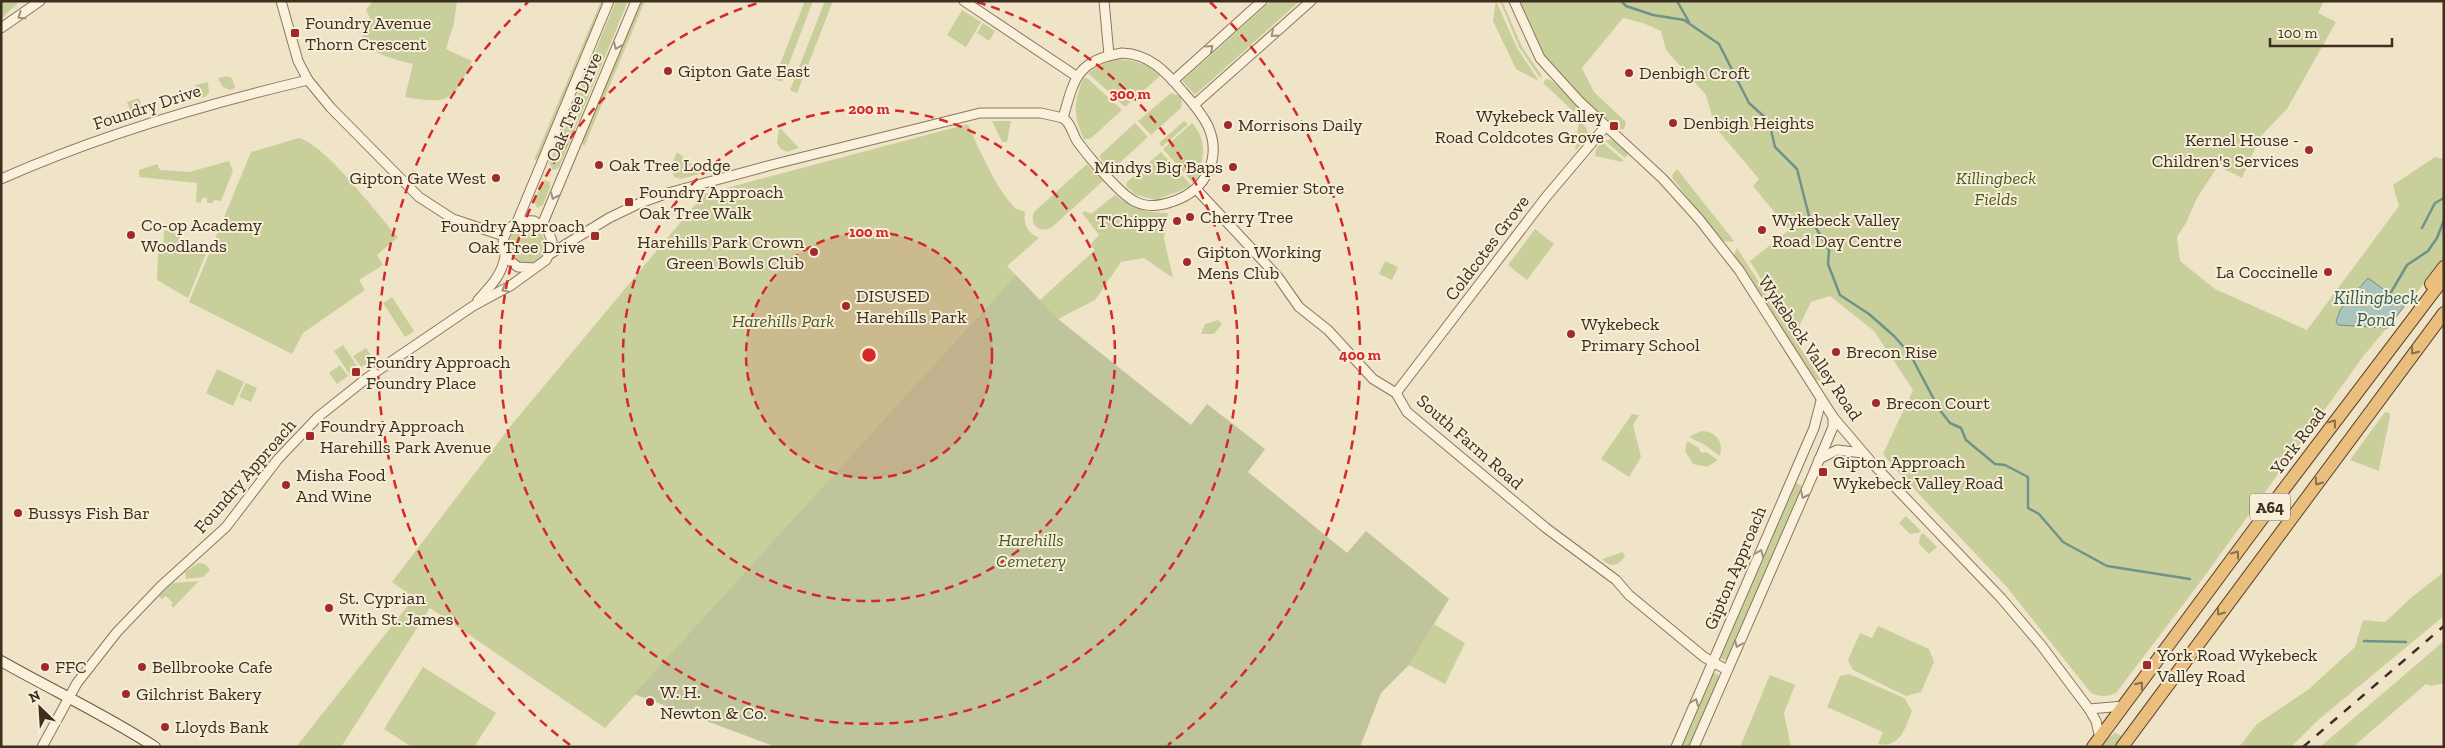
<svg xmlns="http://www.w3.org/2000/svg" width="2445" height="748" font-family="'Zilla Slab',serif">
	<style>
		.green { fill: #c9cf9b }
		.cemetery { fill: #bfc49a }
		.water { fill: #a9c4bc; stroke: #6f938a }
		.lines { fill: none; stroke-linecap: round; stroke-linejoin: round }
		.stream { stroke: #6f938a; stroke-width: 2.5 }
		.tertiary-casing { stroke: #8d765c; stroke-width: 11 }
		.secondary-casing { stroke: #6f573f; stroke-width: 12 }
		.trunk-casing { stroke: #5b4430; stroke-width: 14 }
		.tertiary { stroke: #faf1dc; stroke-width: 9 }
		.secondary { stroke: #faf1dc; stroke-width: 10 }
		.trunk { stroke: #eabe7c; stroke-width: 12 }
		.rail { stroke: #3d2e20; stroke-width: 2.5; stroke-dasharray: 9 9; stroke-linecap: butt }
		.oneway { stroke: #9c907e }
		.oneway2 { stroke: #8b6f49 }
		.ring { fill: none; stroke: #d62828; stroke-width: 2.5; stroke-dasharray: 9 6 }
		.poi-dot { fill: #9e2a2b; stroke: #f7eed8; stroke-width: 2 }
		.labels { text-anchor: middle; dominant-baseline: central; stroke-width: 4; stroke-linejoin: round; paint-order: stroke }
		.shield { fill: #f7eed8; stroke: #756857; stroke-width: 1 }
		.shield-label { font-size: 16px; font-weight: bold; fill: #3d2e20 }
		.poi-label { font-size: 18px; fill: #3d2e20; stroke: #f7eed8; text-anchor: start }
		.street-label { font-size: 18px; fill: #3d2e20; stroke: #f7eed8 }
		.park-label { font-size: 18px; font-style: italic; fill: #4d5a26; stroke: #f7eed8 }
		.water-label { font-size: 19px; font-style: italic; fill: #2f5d5a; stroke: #f7eed8 }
		.centre { fill: #d62828; stroke: #f7eed8; stroke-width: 2.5 }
		.ring-label { font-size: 15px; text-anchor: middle; font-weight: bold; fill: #d62828; stroke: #f7eed8; stroke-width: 4; stroke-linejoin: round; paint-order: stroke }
	</style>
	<rect width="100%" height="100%" fill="#f0e4c8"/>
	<g class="green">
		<polygon points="1,1 20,1 1,19"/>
		<path d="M 373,1 L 457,1 L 454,23 L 446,49 L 472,61 C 453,101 450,105 405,97 L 413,64 C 392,58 373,56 361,37 L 365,34 L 362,25 L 370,18 L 366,10 Z"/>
		<polygon points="601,1 606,1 539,159 534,160"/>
		<polygon points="616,1 628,1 559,168 553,170 549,163"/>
		<polygon points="640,1 645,1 584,147 582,142"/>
		<polygon points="805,1 813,1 782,82 774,79"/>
		<polygon points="825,1 833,1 797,93 790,90"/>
		<polygon points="1271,1 1300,1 1195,95 1182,81"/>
		<polygon points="1496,1 1517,48 1539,81 1516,69 1493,21"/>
		<polygon points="1500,1 1502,1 1522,47 1542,76 1540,78 1519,47"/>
		<path d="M 1518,1 L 2324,1 L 2318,13 L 2336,22 L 2287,109 L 2260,137 L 2242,178 L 2218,166 L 2197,198 L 2186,223 L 2177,237 L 2180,261 L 2215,289 L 2307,330 L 2399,206 L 2393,185 L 2435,157 L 2444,159 L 2444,260 L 2365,354 L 2201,581 L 2116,693 C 2107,697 2100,697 2091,693 L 2006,586 L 1898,472 L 1883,454 L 1913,390 L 1874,331 L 1830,296 L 1811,302 L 1795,335 L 1750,261 L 1789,230 L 1753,186 L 1759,179 L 1715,127 L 1706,95 L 1666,50 L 1661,31 L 1643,23 L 1623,18 L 1582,68 L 1594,92 L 1626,122 L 1624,129 L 1619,130 C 1595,108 1566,87 1547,60 C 1535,42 1527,21 1518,1 Z"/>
		<polygon points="962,10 981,22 966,47 947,35"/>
		<polygon points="983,23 995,31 989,41 977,33"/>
		<path d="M 1117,59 C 1135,60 1147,64 1161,75 L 1125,107 L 1088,73 L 1101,64 Z"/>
		<polygon points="227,76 232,78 235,88 230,90 222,86 218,78"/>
		<path d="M 1084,78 L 1087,78 L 1122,110 L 1090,139 L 1084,139 C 1073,117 1073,100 1084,78 Z"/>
		<polygon points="1546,79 1551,80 1579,107 1574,112 1543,83"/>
		<polygon points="208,82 209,93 205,97 198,98 195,85"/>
		<polygon points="1171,93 1180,96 1182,102 1181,108 1151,135 1138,121"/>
		<polygon points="139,98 144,114 140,116 131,112 127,102"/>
		<polygon points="118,112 120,118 117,122 104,127 102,117"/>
		<path d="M 1579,120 C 1595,135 1587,138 1575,151 Z"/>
		<polygon points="992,121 1011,121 1007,142 1002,142"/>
		<polygon points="1184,121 1188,124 1162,147 1159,143"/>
		<polygon points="1135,123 1148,137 1115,167 1108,167 1100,158 1100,155"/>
		<path d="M 1192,123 C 1205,138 1205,151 1200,169 C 1198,176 1199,178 1193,183 L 1163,149 Z"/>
		<path d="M 968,124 C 980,152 996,188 1015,208 C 1017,210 1023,211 1025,212 C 1023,225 1028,233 1039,238 L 1007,266 L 1016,275 L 605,728 L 430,608 L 341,747 L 296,747 L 414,598 L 392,582 L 513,423 L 704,194 Z"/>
		<polygon points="779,129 781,129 799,148 787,152 781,149 777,143"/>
		<path d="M 299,138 C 326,145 377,214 398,237 L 377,255 L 383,265 L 359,280 L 365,290 L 303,333 L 292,354 L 189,302 L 251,152 Z"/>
		<polygon points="1611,139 1616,140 1630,152 1625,158 1605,141"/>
		<polygon points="1602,142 1623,160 1622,162 1595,156 1596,149"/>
		<polygon points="677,152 703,173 681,179 674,177 671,167"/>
		<path d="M 1161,152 L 1191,185 C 1182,192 1170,193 1160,199 L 1160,201 L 1136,195 L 1127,187 L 1126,183 Z"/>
		<polygon points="229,161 233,171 221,201 214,200 213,203 207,203 207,198 202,198 201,203 196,202 197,183 139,177 139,170 157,164 160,170 189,172"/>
		<path d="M 1087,164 L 1103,181 L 1051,228 C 1039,233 1029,225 1034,212 Z"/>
		<polygon points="1677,169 1734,241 1732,242 1722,241 1673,179 1672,175"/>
		<polygon points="544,180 550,182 550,187 543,205 537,208 534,201"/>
		<path d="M 1115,195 C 1133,208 1146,213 1168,213 L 1164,239 L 1173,278 L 1144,258 L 1121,262 L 1095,300 L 1058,319 L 1040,300 L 1095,250 L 1090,245 L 1099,235 L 1082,213 L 1085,211 L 1091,214 Z"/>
		<circle cx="526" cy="245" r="19"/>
		<polygon points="1535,229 1554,244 1527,280 1508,265"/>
		<polygon points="164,230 174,231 185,243 186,250 197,243 207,251 188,298 157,280 158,253 163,251"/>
		<polygon points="1737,248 1821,380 1814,381 1735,258 1734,254"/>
		<polygon points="1385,261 1398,267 1392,280 1379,274"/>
		<polygon points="392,297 414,331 405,337 383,303"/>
		<polygon points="1218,320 1222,324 1214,334 1201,334 1205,324"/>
		<polygon points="343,345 359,369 350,375 334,351"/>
		<polygon points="366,348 374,360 361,367 353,356"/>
		<polygon points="340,365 348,376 337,384 329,373"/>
		<polygon points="217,369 244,382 233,406 206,393"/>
		<polygon points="246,383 257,388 251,402 239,397"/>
		<path d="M 2385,412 L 2390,413 C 2391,416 2380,462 2379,471 L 2350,460 Z"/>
		<polygon points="1632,414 1639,415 1633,425 1641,457 1629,477 1601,459"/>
		<path d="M 1701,431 C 1716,431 1724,442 1720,456 L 1705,445 L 1689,437 Z"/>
		<polygon points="1687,441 1699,448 1701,453 1706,452 1718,460 1707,467 1693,464 1685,451"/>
		<polygon points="1794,481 1803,487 1729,658 1723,660 1719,656"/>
		<polygon points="1906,516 1921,531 1918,533 1910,534 1899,523"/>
		<polygon points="1923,533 1937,547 1929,554 1919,544 1920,536"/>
		<path d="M 1623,552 L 1625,556 C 1619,566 1609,568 1602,559 Z"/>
		<polygon points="198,563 205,564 210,570 203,577 186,579 185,572"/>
		<polygon points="2444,572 2444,616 2317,721 2291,747 2239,747 2257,724 2309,689 2355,647 2363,620 2385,622 2412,597"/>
		<polygon points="199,581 173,608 171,605 173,603 166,596 162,599 159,596 173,583"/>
		<polygon points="1434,624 1465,643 1445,684 1409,665"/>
		<polygon points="1878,626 1929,649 1934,662 1921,692 1906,696 1853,670 1848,660 1860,633 1872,638"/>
		<polygon points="2444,641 2444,683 2431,686 2426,684 2353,747 2320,747"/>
		<polygon points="423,667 496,713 474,747 412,747 384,729"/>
		<polygon points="1713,673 1718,674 1719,679 1690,747 1678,747"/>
		<path d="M 1849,674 L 1900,696 L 1905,699 L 1912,711 C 1905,728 1901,748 1878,744 L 1883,732 L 1827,707 L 1840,676 Z"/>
		<polygon points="1770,675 1795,685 1784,713 1791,747 1740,747"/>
		<polygon points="2115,733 2122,736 2116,747 2101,747 2103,742"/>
	</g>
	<polygon class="cemetery" points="1016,275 1058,319 1191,425 1207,404 1265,449 1248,472 1347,553 1366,531 1449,599 1409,665 1381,693 1360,747 776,747 634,694"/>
	<polygon class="water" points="2368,278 2405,305 2388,328 2338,325 2336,322 2340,310"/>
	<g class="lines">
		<g class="stream">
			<polyline points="1621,1 1626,6 1653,15 1684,20 1719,44 1749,103 1769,121 1775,147 1797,169 1809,216 1829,250 1828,264 1840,295 1869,314 1894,336 1910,354 1939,409 1950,423 1961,428 1966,440 1995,464 2005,465 2028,477 2028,508 2039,514 2063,542 2107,566 2190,579"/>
			<polyline points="1677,1 1689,22"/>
			<polyline points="2422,228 2435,203 2444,198"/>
			<polyline points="2390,294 2407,265 2428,251 2437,238 2444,220"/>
			<polyline points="2364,641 2406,642"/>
		</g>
		<defs>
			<g id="tertiary">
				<polyline points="281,1 298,61 308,80 331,108 419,197 453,219 504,236"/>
				<polyline points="964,1 1076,76"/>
				<polyline points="1104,1 1109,55"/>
				<polyline points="1514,1 1540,58 1579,101 1663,179 1699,219 1739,270 1833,417 1873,464 2001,598 2041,645 2089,709 2096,721 2100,738"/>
				<polyline points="1,28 40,1"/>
				<path d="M 1122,53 C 1150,54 1166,72 1183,92 C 1192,102 1202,114 1208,126 C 1222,158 1206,190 1174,201 C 1160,206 1147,208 1134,201 C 1118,192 1088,156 1077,141 C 1072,133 1071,123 1063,118 C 1074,79 1077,60 1122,53 Z"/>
				<polyline points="1173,81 1262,1"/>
				<polyline points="1194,105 1311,1"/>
				<path d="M 1,179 C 100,135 202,105 308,80"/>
				<polyline points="1197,190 1278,277 1299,307 1328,330 1373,379 1396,393 1407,412 1546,528 1616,580 1629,595 1704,657 1727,670"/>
				<polyline points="517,222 609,1"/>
				<polyline points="542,225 636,1"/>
				<polyline points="550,254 609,218 640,203 668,193 775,164 980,113 1041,113 1063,118"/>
				<path d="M 478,300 C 491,286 502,275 505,256"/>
				<polyline points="1396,393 1546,197 1606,126"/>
				<polyline points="1819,459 1837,450 1863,453"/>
				<polyline points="2089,709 2124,706"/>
				<path d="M 42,747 L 77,683 L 117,632 L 161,586 L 226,527 L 278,459 L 318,417 L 367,378 L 473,306 L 510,286 L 546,260 L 551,250 L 552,241 L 548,231 L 534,221 C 503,218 491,250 518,267 L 535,268"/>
				<polyline points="1676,747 1814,428 1821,401"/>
				<polyline points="1694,747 1811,479 1833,427 1833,417"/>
			</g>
			<path id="secondary" d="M 1,661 C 52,690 106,715 155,747"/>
			<g id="trunk">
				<polyline points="2431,284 2444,267"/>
				<polyline points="2093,747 2281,493 2444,278"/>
				<polyline points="2122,747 2444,313"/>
			</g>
		</defs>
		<use href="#tertiary" class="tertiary-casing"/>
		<use href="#secondary" class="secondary-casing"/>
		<use href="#trunk" class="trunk-casing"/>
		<use href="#tertiary" class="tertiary"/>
		<use href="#secondary" class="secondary"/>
		<use href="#trunk" class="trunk"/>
		<polyline class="rail" points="2303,747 2444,626"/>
	</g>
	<defs><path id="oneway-chevron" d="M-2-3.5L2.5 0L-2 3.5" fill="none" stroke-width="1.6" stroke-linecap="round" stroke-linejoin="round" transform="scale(1.25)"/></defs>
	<g class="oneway">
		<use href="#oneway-chevron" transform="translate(21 16) rotate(145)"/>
		<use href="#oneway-chevron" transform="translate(1274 34) rotate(138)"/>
		<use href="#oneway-chevron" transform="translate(617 46) rotate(113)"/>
		<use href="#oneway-chevron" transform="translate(1210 48) rotate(-42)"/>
		<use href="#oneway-chevron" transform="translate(554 196) rotate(113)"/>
		<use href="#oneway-chevron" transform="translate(505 289) rotate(151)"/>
		<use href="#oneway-chevron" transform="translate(1804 495) rotate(115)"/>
		<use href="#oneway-chevron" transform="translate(1760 553) rotate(-67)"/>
		<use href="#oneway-chevron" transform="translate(1738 644) rotate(113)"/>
		<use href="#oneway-chevron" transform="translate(1695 702) rotate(-67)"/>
	</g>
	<g class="oneway2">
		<use href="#oneway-chevron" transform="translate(2414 351) rotate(128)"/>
		<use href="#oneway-chevron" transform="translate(2333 423) rotate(-53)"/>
		<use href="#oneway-chevron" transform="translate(2318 482) rotate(125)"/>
		<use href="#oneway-chevron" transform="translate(2236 554) rotate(-54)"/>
		<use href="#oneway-chevron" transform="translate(2220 612) rotate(126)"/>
		<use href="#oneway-chevron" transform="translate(2140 685) rotate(-52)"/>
	</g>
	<circle cx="869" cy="355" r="123" fill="#d62828" fill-opacity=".12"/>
	<g class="ring">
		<circle cx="869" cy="355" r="123"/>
		<circle cx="869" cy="355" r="246"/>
		<path d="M977 2A369 369 0 1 1 761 2"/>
		<path d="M570 745A491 491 0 0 1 528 2M1210 2A491 491 0 0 1 1168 745"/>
	</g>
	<g class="poi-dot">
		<rect x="290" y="28" width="10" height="10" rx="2.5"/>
		<circle cx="668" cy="71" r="5"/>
		<circle cx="1629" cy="73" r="5"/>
		<circle cx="1673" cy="123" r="5"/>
		<circle cx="1228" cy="125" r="5"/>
		<rect x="1609" y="121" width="10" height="10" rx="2.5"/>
		<circle cx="2309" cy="150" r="5"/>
		<circle cx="599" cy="165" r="5"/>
		<circle cx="1233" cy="167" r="5"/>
		<circle cx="496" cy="178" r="5"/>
		<circle cx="1226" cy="188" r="5"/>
		<rect x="624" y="197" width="10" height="10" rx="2.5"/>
		<circle cx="1190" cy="217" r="5"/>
		<circle cx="1177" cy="221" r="5"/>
		<circle cx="1762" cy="230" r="5"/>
		<circle cx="131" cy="235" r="5"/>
		<rect x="590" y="231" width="10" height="10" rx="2.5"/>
		<circle cx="814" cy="252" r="5"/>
		<circle cx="1187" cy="262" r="5"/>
		<circle cx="2328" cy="272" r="5"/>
		<circle cx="846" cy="306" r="5"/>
		<circle cx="1571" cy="334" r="5"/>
		<circle cx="1836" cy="352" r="5"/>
		<rect x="351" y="367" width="10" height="10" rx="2.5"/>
		<circle cx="1876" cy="403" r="5"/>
		<rect x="305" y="431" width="10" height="10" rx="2.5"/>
		<rect x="1818" y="467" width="10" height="10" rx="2.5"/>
		<circle cx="286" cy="485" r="5"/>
		<circle cx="18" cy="513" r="5"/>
		<circle cx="329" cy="608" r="5"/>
		<rect x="2142" y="660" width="10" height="10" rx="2.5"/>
		<circle cx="45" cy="667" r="5"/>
		<circle cx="142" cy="667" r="5"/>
		<circle cx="126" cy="694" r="5"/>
		<circle cx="650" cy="702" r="5"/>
		<circle cx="165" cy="727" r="5"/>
	</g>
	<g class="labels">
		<rect class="shield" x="2250" y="493.5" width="40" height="27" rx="4"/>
		<g class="shield-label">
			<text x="2270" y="507">A64</text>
		</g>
		<g class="poi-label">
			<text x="305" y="23">Foundry Avenue<tspan x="305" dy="21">Thorn Crescent</tspan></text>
			<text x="678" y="71">Gipton Gate East</text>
			<text x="1639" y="73">Denbigh Croft</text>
			<text x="1604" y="116" text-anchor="end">Wykebeck Valley<tspan x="1604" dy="21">Road Coldcotes Grove</tspan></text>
			<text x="1683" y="123">Denbigh Heights</text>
			<text x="1238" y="125">Morrisons Daily</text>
			<text x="2299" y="140" text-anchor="end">Kernel House -<tspan x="2299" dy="21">Children's Services</tspan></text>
			<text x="609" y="165">Oak Tree Lodge</text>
			<text x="1223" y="167" text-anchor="end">Mindys Big Baps</text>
			<text x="486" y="178" text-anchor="end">Gipton Gate West</text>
			<text x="1236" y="188">Premier Store</text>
			<text x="639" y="192">Foundry Approach<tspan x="639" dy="21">Oak Tree Walk</tspan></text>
			<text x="1200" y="217">Cherry Tree</text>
			<text x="1772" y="220">Wykebeck Valley<tspan x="1772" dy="21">Road Day Centre</tspan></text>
			<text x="1167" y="221" text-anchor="end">T'Chippy</text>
			<text x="141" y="225">Co-op Academy<tspan x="141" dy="21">Woodlands</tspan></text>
			<text x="585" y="226" text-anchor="end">Foundry Approach<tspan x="585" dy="21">Oak Tree Drive</tspan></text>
			<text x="804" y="242" text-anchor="end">Harehills Park Crown<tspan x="804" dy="21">Green Bowls Club</tspan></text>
			<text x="1197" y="252">Gipton Working<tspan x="1197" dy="21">Mens Club</tspan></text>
			<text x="2318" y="272" text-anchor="end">La Coccinelle</text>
			<text x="856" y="296">DISUSED<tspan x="856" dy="21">Harehills Park</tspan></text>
			<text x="1581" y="324">Wykebeck<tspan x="1581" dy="21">Primary School</tspan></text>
			<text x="1846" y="352">Brecon Rise</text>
			<text x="366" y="362">Foundry Approach<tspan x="366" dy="21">Foundry Place</tspan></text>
			<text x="1886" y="403">Brecon Court</text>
			<text x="320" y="426">Foundry Approach<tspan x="320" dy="21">Harehills Park Avenue</tspan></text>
			<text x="1833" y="462">Gipton Approach<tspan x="1833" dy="21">Wykebeck Valley Road</tspan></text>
			<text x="296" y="475">Misha Food<tspan x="296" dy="21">And Wine</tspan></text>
			<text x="28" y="513">Bussys Fish Bar</text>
			<text x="339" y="598">St. Cyprian<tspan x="339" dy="21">With St. James</tspan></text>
			<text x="2157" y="655">York Road Wykebeck<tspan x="2157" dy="21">Valley Road</tspan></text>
			<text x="55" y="667">FFC</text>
			<text x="152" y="667">Bellbrooke Cafe</text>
			<text x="660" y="692">W. H.<tspan x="660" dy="21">Newton &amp; Co.</tspan></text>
			<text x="136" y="694">Gilchrist Bakery</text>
			<text x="175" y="727">Lloyds Bank</text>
		</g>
		<g class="street-label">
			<text transform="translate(147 107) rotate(-18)">Foundry Drive</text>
			<text transform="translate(574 107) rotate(-67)">Oak Tree Drive</text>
			<text transform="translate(1487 248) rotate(-53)">Coldcotes Grove</text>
			<text transform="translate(1810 348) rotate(56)">Wykebeck Valley Road</text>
			<text transform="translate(2298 441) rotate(-53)">York Road</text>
			<text transform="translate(1470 442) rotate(41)">South Farm Road</text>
			<text transform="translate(245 476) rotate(-49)">Foundry Approach</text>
			<text transform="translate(1735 568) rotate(-67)">Gipton Approach</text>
		</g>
		<g class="park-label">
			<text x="1996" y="178">Killingbeck<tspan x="1996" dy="21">Fields</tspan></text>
			<text x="783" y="321">Harehills Park</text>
			<text x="1031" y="540">Harehills<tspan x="1031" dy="21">Cemetery</tspan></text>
		</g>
		<g class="water-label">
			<text x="2376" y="297">Killingbeck<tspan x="2376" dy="22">Pond</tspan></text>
		</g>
	</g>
	<circle cx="869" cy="355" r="8" class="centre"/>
	<g class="ring-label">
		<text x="1130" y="99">300 m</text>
		<text x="869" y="114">200 m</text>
		<text x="869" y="237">100 m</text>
		<text x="1360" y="360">400 m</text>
	</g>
	<rect width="2445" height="748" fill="none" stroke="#3d2e20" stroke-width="5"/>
	<g transform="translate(40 708) rotate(335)" stroke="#f7eed8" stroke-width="4" paint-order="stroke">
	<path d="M0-4L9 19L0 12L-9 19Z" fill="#3d2e20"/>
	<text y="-8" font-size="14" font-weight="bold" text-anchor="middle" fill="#3d2e20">N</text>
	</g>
	<path d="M2270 38v8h122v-8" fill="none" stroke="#3d2e20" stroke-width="2.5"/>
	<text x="2278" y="38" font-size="15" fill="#3d2e20" stroke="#f7eed8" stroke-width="4" paint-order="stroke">100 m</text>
</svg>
